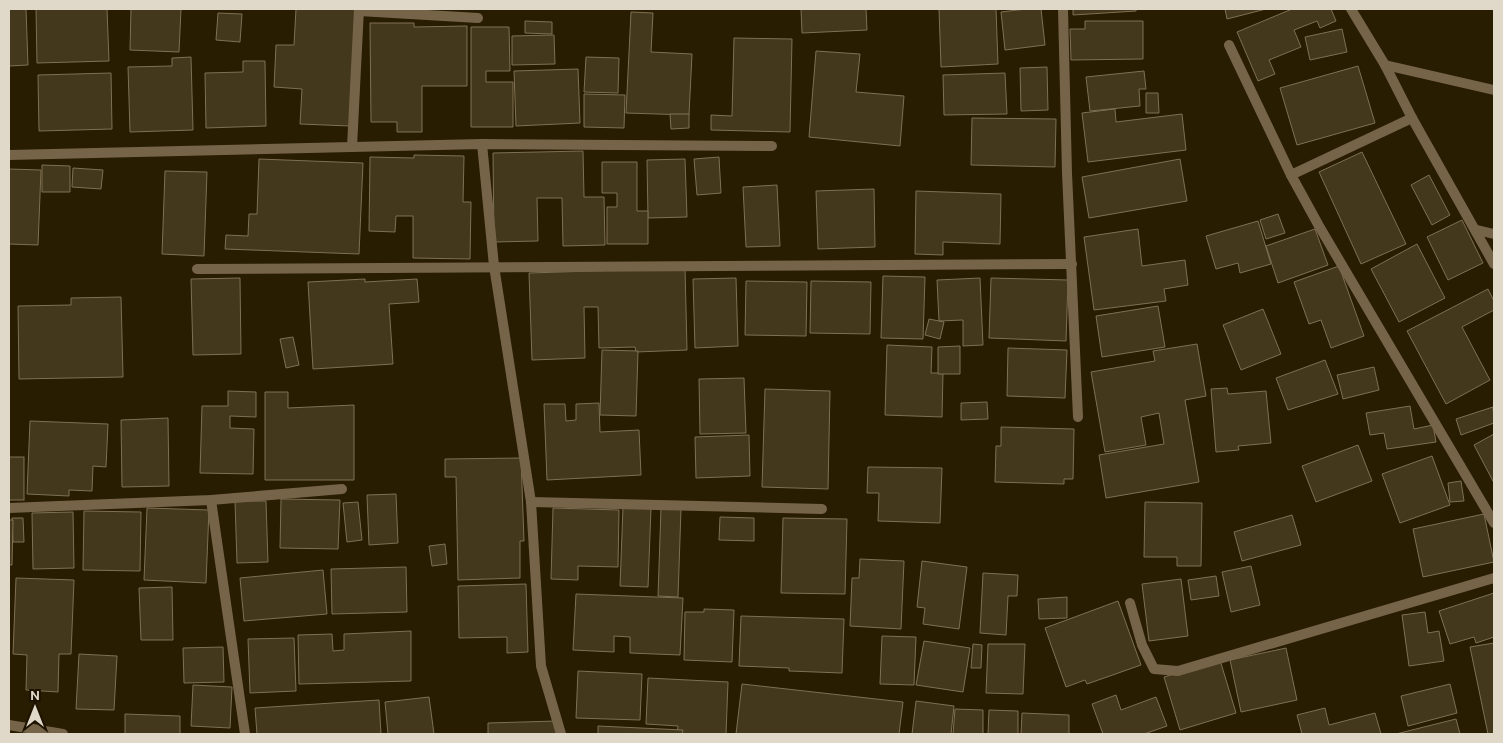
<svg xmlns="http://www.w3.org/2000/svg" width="1503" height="743" font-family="Overpass,sans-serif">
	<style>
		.building { fill: #44381c; stroke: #7e7052 }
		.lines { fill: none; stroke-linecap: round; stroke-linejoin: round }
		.minor { stroke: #766448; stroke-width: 10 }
		.tertiary { stroke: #766448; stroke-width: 10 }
	</style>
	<rect width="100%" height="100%" fill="#281c01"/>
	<g class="building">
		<polygon points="9,9 26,9 28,65 9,66"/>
		<polygon points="36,9 107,9 109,61 37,63"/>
		<polygon points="131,9 181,9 179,52 130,50"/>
		<polygon points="296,9 355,9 350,126 300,124 302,89 274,87 276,45 294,45"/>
		<polygon points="801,9 866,9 867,30 802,33"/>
		<polygon points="939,9 996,9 998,64 941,67"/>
		<polygon points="1026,9 1041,9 1045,45 1005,50 1001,12"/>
		<polygon points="1073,9 1136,9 1136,11 1073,15"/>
		<polygon points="1225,9 1266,9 1227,19"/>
		<polygon points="1292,9 1331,9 1336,21 1320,28 1317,21 1294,30 1301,47 1269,60 1275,74 1258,81 1237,32"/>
		<polygon points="631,12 653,13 651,52 692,54 689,115 626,113"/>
		<polygon points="218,13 242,14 240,42 216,40"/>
		<polygon points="525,21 552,22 552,34 525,33"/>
		<polygon points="1085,21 1143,21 1143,59 1071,60 1070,29 1085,29"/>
		<polygon points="370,23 414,23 414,27 467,26 467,86 422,86 422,132 397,132 397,122 371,122"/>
		<polygon points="471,27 509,27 510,71 486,71 486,82 513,82 513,127 471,127"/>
		<polygon points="1342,29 1347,52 1310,60 1305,37"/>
		<polygon points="554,35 555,64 512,65 512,36"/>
		<polygon points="734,38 792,39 790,132 711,130 711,115 732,116"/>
		<polygon points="816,51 860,54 856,92 904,96 900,146 809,137"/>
		<polygon points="191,57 193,130 130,132 128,67 172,66 172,58"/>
		<polygon points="586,57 619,58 618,93 584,92"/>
		<polygon points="243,61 265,61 266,126 206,128 205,73 243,72"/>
		<polygon points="1358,66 1375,123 1297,145 1280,88"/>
		<polygon points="1047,67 1048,110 1021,111 1020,68"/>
		<polygon points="578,69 580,123 516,126 514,71"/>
		<polygon points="1144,71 1146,89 1139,89 1140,106 1090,111 1086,77"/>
		<polygon points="111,73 112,129 39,131 38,75"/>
		<polygon points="1005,73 1007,114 944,115 943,75"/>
		<polygon points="1146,93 1158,93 1159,113 1146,113"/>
		<polygon points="584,94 625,95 624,128 584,127"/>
		<polygon points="1115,109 1116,122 1182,114 1186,150 1088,162 1082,113"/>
		<polygon points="670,114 689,114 689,128 671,129"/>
		<polygon points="972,118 1056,119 1055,167 971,165"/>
		<polygon points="583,151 584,197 604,197 605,245 563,246 562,198 537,198 538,241 494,242 493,153"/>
		<polygon points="1362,152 1406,244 1361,264 1319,172"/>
		<polygon points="414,155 464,156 463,202 471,202 470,259 413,258 413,216 396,216 395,232 369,231 370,157 414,158"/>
		<polygon points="719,157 721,193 697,195 694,159"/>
		<polygon points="259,159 363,163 359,254 225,249 226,235 248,236 249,214 257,214"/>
		<polygon points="685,159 687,217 648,218 647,160"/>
		<polygon points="1180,159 1187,201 1089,218 1082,177"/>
		<polygon points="602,162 637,162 637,211 648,211 648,244 607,244 607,207 617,207 617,193 602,193"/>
		<polygon points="42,165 70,166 70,192 42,192"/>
		<polygon points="73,168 103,170 101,189 72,187"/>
		<polygon points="9,169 41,170 38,245 9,244"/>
		<polygon points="165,171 207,172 204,256 162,254"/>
		<polygon points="1429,175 1450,215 1432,225 1411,185"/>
		<polygon points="777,185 780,246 746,247 743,187"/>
		<polygon points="874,189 875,247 818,249 816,191"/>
		<polygon points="916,191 1001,194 1000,244 943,242 943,255 915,254"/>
		<polygon points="1278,214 1285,233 1266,239 1260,220"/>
		<polygon points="1462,220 1483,263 1448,280 1427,237"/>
		<polygon points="1258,221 1271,264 1240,273 1238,263 1216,269 1206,236"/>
		<polygon points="1138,229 1142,266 1185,260 1188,285 1164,289 1166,301 1094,310 1084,237"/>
		<polygon points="1315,229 1328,265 1278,283 1266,246"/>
		<polygon points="1417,244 1445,298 1399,322 1371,269"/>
		<polygon points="1339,266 1364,336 1331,348 1321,320 1309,324 1294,282"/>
		<polygon points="685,268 687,350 636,352 635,347 599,348 598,307 584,307 585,358 532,360 529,273"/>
		<polygon points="883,276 925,277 923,339 881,338"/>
		<polygon points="240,278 241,354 193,355 191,279"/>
		<polygon points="736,278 738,346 695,348 693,279"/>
		<polygon points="980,278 983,345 963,346 963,320 939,321 937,280"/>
		<polygon points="991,278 1068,280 1066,341 989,338"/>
		<polygon points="365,279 365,282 417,279 419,302 389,304 393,364 313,369 308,282"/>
		<polygon points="746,281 807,282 806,336 745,335"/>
		<polygon points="811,281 871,282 870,334 810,333"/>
		<polygon points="1488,289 1494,301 1494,310 1462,327 1490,380 1446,404 1407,331"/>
		<polygon points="121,297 123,377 19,379 18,306 71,305 71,298"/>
		<polygon points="1158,306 1165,347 1102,357 1096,316"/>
		<polygon points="1263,309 1281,354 1241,370 1223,325"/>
		<polygon points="929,319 944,322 940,339 925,335"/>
		<polygon points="293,337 299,365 286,368 280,339"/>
		<polygon points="1197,344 1206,396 1185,400 1199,482 1106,498 1099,455 1164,444 1159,413 1141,417 1146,445 1105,452 1091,372 1155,361 1153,351"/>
		<polygon points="887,345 932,347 931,373 943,373 942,417 885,415"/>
		<polygon points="960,346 960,374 938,374 938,347"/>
		<polygon points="1008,348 1067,350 1065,398 1007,396"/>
		<polygon points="602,350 638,351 636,416 600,415"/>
		<polygon points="1325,360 1338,394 1288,410 1276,378"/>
		<polygon points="1374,367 1379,390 1343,399 1337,375"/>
		<polygon points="744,378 746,433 700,434 699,379"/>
		<polygon points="1227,388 1228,394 1266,391 1271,443 1238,446 1239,450 1216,452 1211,389"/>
		<polygon points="765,389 830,391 828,489 762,487"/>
		<polygon points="228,391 256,392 256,417 230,416 230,428 254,429 253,474 200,473 202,406 228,406"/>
		<polygon points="265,392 288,392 288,408 354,405 354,480 265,480"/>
		<polygon points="987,402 988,419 961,420 961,403"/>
		<polygon points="599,403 600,432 639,430 641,475 547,480 544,404 565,404 566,421 576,420 576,404"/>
		<polygon points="1410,406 1414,429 1433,425 1436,442 1387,449 1384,433 1370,435 1366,413"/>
		<polygon points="1493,407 1494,423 1461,435 1456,419"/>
		<polygon points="168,418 169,486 122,487 121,420"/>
		<polygon points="30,421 108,424 106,467 93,466 92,491 69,490 69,496 27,494"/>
		<polygon points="1001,427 1074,429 1073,479 1064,479 1064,484 995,482 996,446 1001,446"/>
		<polygon points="1494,434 1494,483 1474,445"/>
		<polygon points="749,435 750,476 696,478 695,437"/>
		<polygon points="1358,445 1372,481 1316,502 1302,466"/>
		<polygon points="1432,456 1450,505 1400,523 1382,474"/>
		<rect x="9" y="457" width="15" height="43"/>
		<polygon points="521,458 524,541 520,541 520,578 458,580 456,477 445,477 445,459"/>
		<polygon points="868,467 942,468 940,523 878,521 879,493 867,493"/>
		<polygon points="1461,481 1464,501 1450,502 1448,483"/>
		<polygon points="396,494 398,543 369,545 367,495"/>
		<polygon points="281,499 340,500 338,549 280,548"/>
		<polygon points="235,501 266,501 268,562 237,563"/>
		<polygon points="358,502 362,540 347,542 343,503"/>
		<polygon points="1145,502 1202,503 1201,566 1177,566 1177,557 1144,557"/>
		<polygon points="623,507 651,508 648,587 620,586"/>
		<polygon points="147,508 209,510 206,583 144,580"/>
		<polygon points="553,508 619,510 618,567 578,566 578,580 551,579"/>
		<polygon points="661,508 681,509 678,597 658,596"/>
		<polygon points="84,511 141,512 140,571 83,570"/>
		<polygon points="73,512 74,568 33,569 32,513"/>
		<polygon points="1484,514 1494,562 1423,577 1413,529"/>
		<polygon points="1292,515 1301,545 1242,561 1234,532"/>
		<polygon points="720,517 754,518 754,541 719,540"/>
		<polygon points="12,518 23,518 24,542 13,542"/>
		<polygon points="783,518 847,519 845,594 781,593"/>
		<polygon points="9,520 13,520 12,565 9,565"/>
		<polygon points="445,544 447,564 432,566 429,546"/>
		<polygon points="860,559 904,561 901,629 850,626 852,578 859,578"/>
		<polygon points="922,561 967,567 959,629 923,624 925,608 917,607"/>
		<polygon points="1251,566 1260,605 1231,612 1222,572"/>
		<polygon points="406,567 407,612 332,614 331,569"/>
		<polygon points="323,570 327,614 244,621 240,578"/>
		<polygon points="983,573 1018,575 1017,596 1008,596 1006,635 980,633"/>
		<polygon points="1216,576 1219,596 1191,600 1188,580"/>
		<polygon points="16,578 74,580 71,654 59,654 58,692 26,690 27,655 13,654"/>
		<polygon points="1181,579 1188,636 1149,641 1142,584"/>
		<polygon points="526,584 528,652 507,653 507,637 459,638 458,586"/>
		<polygon points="172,587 173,640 141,640 139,588"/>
		<polygon points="1494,593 1494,637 1476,643 1474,637 1450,644 1439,611"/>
		<polygon points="576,594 683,598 680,655 630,653 630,637 614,636 614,652 573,650"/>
		<polygon points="1067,597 1067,618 1039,619 1038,599"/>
		<polygon points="1118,601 1141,665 1087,684 1085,680 1066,687 1045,628"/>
		<polygon points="704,609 734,610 732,662 684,660 685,612 704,612"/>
		<polygon points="1425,612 1428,633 1439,631 1444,661 1409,666 1402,615"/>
		<polygon points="741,616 844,619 842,673 789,671 789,668 739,666"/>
		<polygon points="411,631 411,681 299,684 298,635 332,634 333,651 344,650 344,634"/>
		<polygon points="882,636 916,637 914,685 880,684"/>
		<polygon points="294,638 296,691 250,693 248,639"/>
		<polygon points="924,641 970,648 963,692 916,685"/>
		<polygon points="1494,643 1494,734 1488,734 1470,647"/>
		<polygon points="973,644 982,645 981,668 971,668"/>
		<polygon points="988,644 1025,644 1023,694 986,693"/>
		<polygon points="223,647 224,682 184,683 183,648"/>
		<polygon points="1286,648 1297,700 1241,712 1230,660"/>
		<polygon points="79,654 117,656 114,710 76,709"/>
		<polygon points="1220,660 1236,713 1180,730 1164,677"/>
		<polygon points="578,671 642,674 640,720 576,718"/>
		<polygon points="648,678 728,682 726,734 677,734 678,726 646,724"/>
		<polygon points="742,684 903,702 899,734 736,734"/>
		<polygon points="1450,684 1457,713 1408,726 1401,696"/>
		<polygon points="193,685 232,687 230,728 191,726"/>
		<polygon points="1116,695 1121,710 1156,697 1167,726 1144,734 1103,734 1092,704"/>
		<polygon points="429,697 434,734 388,734 385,702"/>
		<polygon points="379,700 381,734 257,734 255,708"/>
		<polygon points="916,701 954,706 951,734 912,734"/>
		<polygon points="1325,708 1329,725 1375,713 1381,734 1302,734 1297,715"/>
		<polygon points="955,709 983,710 983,734 953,734"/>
		<polygon points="989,710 1018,711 1018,734 988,734"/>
		<polygon points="1022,713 1069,715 1069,734 1021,734"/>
		<polygon points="125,714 180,716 180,734 125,734"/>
		<polygon points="1456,719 1460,734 1396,734"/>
		<polygon points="557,721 557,734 488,734 488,723"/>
		<polygon points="598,726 683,730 682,734 598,734"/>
	</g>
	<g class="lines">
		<g class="minor">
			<polyline points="1063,9 1067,173 1078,417"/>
			<polyline points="359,11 478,18"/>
			<polyline points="1229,45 1291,175 1319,226 1494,523"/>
			<polyline points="1385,65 1494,90"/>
			<polyline points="482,144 494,266 531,502 541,666 561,734"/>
			<polyline points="352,147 359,9"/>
			<polyline points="9,155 482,144 772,146"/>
			<polyline points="1291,175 1412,118"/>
			<polyline points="1477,230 1494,234"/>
			<polyline points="197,269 1072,264"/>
			<polyline points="211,500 245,734"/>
			<polyline points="531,502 822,509"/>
			<polyline points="9,508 211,500 342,489"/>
			<polyline points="1130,603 1142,645 1154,669 1178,671 1494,578"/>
			<polyline points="9,725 63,734"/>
		</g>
		<polyline class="tertiary" points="1351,9 1385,65 1412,118 1494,264"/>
	</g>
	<rect width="1503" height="743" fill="none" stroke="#e0d8c8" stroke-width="20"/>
	<g transform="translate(35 708)" stroke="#1e1300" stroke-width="4" paint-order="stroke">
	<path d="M0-4L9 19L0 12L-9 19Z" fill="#e0d8c8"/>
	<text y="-8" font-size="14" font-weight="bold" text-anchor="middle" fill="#e0d8c8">N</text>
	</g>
</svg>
